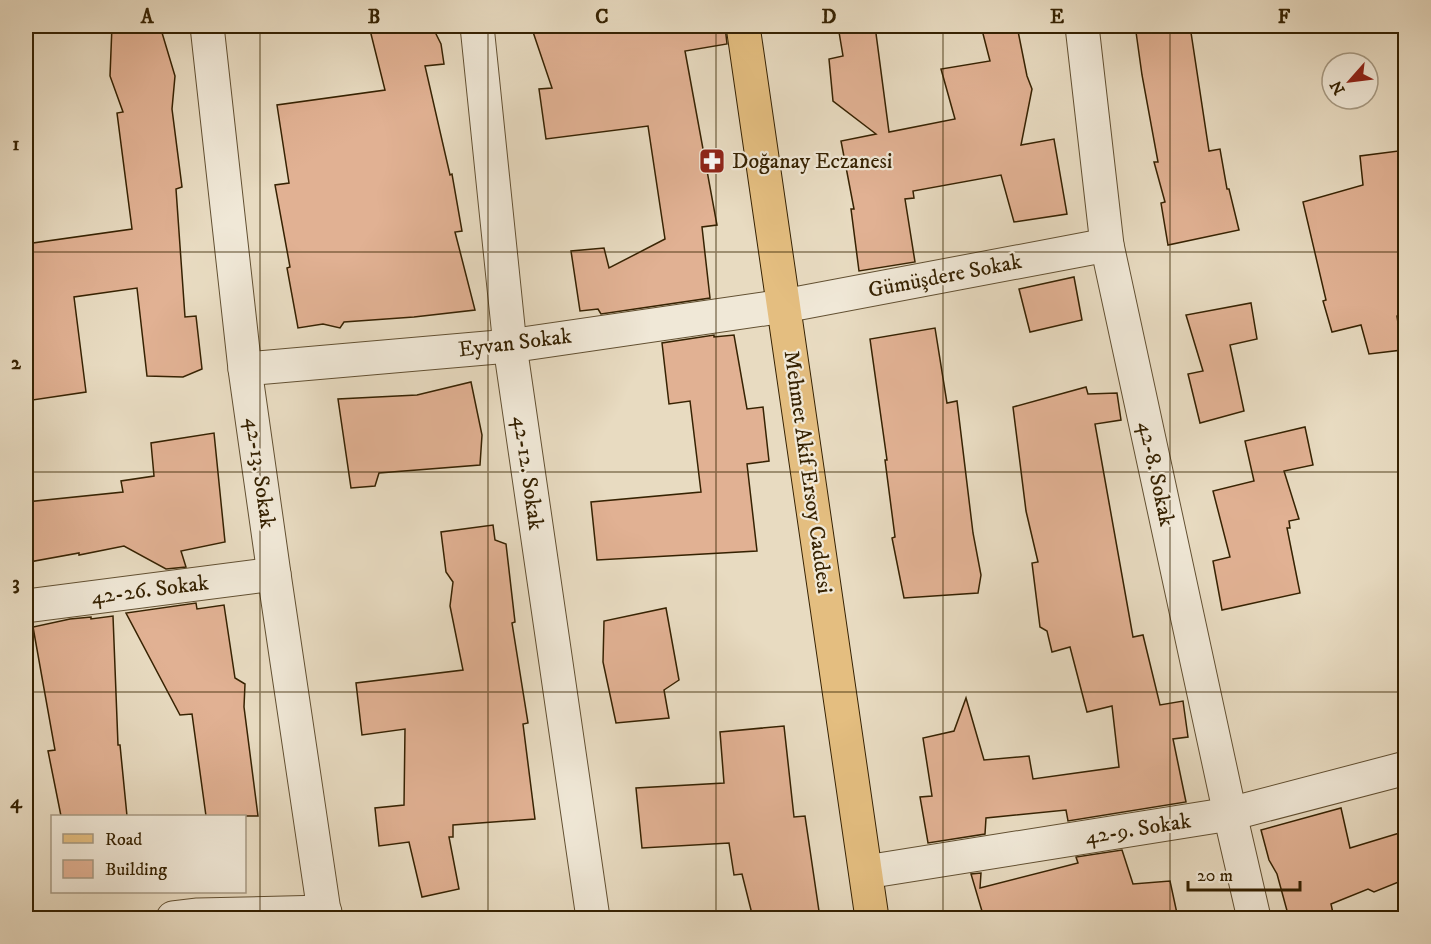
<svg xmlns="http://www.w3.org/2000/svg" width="1431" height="944" font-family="'IM FELL DW Pica',serif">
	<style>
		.building { fill: #e1b193; stroke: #362202; stroke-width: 1.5 }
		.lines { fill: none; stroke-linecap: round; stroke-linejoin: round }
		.minor-casing { stroke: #625032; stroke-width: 35 }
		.primary-casing { stroke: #362202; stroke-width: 35 }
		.minor { stroke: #f0e8d7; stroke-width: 33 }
		.primary { stroke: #e4be80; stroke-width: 33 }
		.grid { fill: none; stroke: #362202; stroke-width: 1.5; stroke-opacity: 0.55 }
		.labels { text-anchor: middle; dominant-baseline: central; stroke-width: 4.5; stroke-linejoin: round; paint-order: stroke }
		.poi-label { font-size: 22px; fill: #362202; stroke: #f0e8d7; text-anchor: start }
		.street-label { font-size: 22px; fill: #362202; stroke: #f0e8d7 }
		.neatline { fill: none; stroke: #362202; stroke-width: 2 }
		.grid-label { font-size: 20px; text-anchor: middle; font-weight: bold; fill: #362202 }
	</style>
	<rect width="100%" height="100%" fill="#e8dbc1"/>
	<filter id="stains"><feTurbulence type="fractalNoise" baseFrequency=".00333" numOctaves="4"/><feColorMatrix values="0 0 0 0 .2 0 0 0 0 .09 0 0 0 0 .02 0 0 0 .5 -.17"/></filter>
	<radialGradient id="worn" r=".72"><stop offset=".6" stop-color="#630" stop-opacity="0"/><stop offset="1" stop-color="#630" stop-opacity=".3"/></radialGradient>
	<g class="building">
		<polygon points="112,26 160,26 175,76 172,109 182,187 176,189 185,317 196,316 202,369 183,377 147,376 137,288 74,297 86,392 26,401 26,244 132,229 117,113 123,112 110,76"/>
		<polygon points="369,26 432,26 441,44 444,64 425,66 450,175 452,174 462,231 455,232 475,310 414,317 344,322 340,328 323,324 298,328 287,268 290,267 275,185 289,183 277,105 385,90"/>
		<polygon points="531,26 725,26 727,44 685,51 717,225 702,227 710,298 601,314 598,309 580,311 571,251 604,248 609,268 665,239 648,126 546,139 539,89 552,88"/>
		<polygon points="838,26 875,26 889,132 955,119 941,69 990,61 981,26 1017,26 1027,76 1032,89 1021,145 1054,139 1067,214 1014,222 1001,175 913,191 914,198 905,199 915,262 859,271 851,209 854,209 841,141 876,134 833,101 829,59 843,56"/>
		<polygon points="1177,26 1190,26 1209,151 1220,149 1227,189 1229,189 1239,230 1168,245 1161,203 1165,202 1154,162 1158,162 1142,75 1136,32"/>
		<polygon points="1406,150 1406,314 1397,316 1402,350 1369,354 1361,325 1332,332 1323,301 1326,300 1303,202 1363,185 1360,156"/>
		<polygon points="1074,277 1082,320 1030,332 1019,289"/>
		<polygon points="1251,303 1257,339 1230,345 1244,411 1200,423 1188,374 1203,371 1186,315"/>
		<polygon points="935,328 947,403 957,401 973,533 981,575 978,593 904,598 892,538 895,537 885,460 887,460 870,339"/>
		<polygon points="714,335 714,337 734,335 747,409 763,407 769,461 747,464 757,551 597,560 591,502 701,492 690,401 669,404 662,343"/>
		<polygon points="471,382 482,435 480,465 379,473 375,486 351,488 338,399 417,395"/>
		<polygon points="1086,387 1088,394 1117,393 1121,420 1095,424 1133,637 1143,635 1160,705 1183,701 1188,737 1173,739 1186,802 1068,821 1066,810 986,818 985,834 928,843 920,797 932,796 923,738 954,731 966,698 984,760 1029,756 1033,779 1119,767 1112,706 1087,712 1070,647 1052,652 1047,631 1040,627 1032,563 1038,562 1026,511 1013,407"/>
		<polygon points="1305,427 1313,465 1284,471 1299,519 1289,521 1290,528 1287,528 1300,593 1222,610 1213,561 1230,557 1213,491 1254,481 1245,441"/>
		<polygon points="214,433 225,542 181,551 186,567 166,569 124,546 79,555 79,553 29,562 26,534 26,502 123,492 121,481 154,476 151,443"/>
		<polygon points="493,525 495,540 506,544 515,622 512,623 528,723 523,724 535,819 453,825 453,837 449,837 459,889 422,897 409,842 379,846 375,808 404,805 405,729 362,735 356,683 463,670 450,606 453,582 446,572 441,532"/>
		<polygon points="196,603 197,609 224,605 235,678 245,684 244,707 258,816 206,816 192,714 180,715 126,613"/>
		<polygon points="666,608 679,680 664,690 669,718 616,723 603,662 604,621"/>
		<polygon points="113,616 118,745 120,745 127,816 61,816 48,751 55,750 33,627 70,619 91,617 91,619"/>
		<polygon points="784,726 794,817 805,816 820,918 753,918 742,874 734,875 729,843 642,848 636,788 724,783 720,732"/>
		<polygon points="1341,808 1350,848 1406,831 1406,879 1374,892 1368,889 1331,904 1334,918 1289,918 1277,874 1269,860 1261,830"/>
		<polygon points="1122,850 1133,884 1170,881 1178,918 984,918 971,874 981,873 980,888 1078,863 1076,857"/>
	</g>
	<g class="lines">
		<defs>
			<g id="minor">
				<polyline points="207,26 245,369 274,574 325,918"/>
				<polyline points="477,26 510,346 593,918"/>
				<polyline points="1082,26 1107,245 1230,814 1254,918"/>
				<polyline points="245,369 510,346 784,306 1107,245"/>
				<polyline points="26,606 274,574"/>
				<polyline points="866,872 1230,814 1406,768"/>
				<polyline points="173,918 198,915 325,912"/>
			</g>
			<polyline id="primary" points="743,26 872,918"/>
		</defs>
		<use href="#minor" class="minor-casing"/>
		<use href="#primary" class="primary-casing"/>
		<use href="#minor" class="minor"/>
		<use href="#primary" class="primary"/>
	</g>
	<path class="grid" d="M 260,26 L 260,918M 488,26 L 488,918M 716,26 L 716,918M 943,26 L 943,918M 1170,26 L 1170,918M 26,252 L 1406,252M 26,472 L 1406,472M 26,692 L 1406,692"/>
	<defs>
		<symbol id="pharmacy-square" viewBox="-11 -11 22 22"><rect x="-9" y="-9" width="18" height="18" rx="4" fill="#8f2418" stroke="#f0e8d7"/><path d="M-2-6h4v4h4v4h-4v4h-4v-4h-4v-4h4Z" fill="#fff"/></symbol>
	</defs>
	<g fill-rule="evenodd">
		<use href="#pharmacy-square" x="697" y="146" width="30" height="30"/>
	</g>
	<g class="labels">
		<g class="poi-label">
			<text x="732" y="161">Doğanay Eczanesi</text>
		</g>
		<g class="street-label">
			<text transform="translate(945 276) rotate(-11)">Gümüşdere Sokak</text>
			<text transform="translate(515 343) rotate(-7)">Eyvan Sokak</text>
			<text transform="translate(808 472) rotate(82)">Mehmet Akif Ersoy Caddesi</text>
			<text transform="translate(260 473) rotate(82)">42-13. Sokak</text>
			<text transform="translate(528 473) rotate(82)">42-12. Sokak</text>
			<text transform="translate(1156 474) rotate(78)">42-8. Sokak</text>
			<text transform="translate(150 590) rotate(-7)">42-26. Sokak</text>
			<text transform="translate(1138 829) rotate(-9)">42-9. Sokak</text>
		</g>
	</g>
	<rect width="1431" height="944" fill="none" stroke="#e8dbc1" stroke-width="66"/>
	<rect x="51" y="815" width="195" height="78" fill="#f0e8d7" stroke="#a69982" stroke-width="1.5"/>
	<rect x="63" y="834" width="30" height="9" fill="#e4be80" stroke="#a69982" stroke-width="1.5"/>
	<text x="105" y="845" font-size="18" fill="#362202">Road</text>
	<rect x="63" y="860" width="30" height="18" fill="#e1b193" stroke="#a69982" stroke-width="1.5"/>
	<text x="105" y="875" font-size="18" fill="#362202">Building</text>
	<g transform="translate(1350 81) rotate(242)"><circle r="28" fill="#f0e8d7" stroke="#a69982" stroke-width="1.5"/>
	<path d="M0-4.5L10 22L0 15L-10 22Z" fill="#8f2418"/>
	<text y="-9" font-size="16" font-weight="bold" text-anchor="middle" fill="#362202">N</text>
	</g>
	<path d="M1188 881v9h112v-9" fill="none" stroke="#362202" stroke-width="3"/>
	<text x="1197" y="881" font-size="18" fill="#362202" stroke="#f0e8d7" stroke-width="4.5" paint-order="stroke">20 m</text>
	<rect x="33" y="33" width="1365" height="878" class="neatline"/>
	<g class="grid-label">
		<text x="147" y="23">A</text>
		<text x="374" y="23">B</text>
		<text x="602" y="23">C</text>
		<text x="829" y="23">D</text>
		<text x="1057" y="23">E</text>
		<text x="1284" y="23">F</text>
		<text x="16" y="150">1</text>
		<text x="16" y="369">2</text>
		<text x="16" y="589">3</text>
		<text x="16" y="808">4</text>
	</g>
	<rect width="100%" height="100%" filter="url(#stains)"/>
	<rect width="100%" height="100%" fill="url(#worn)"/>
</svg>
